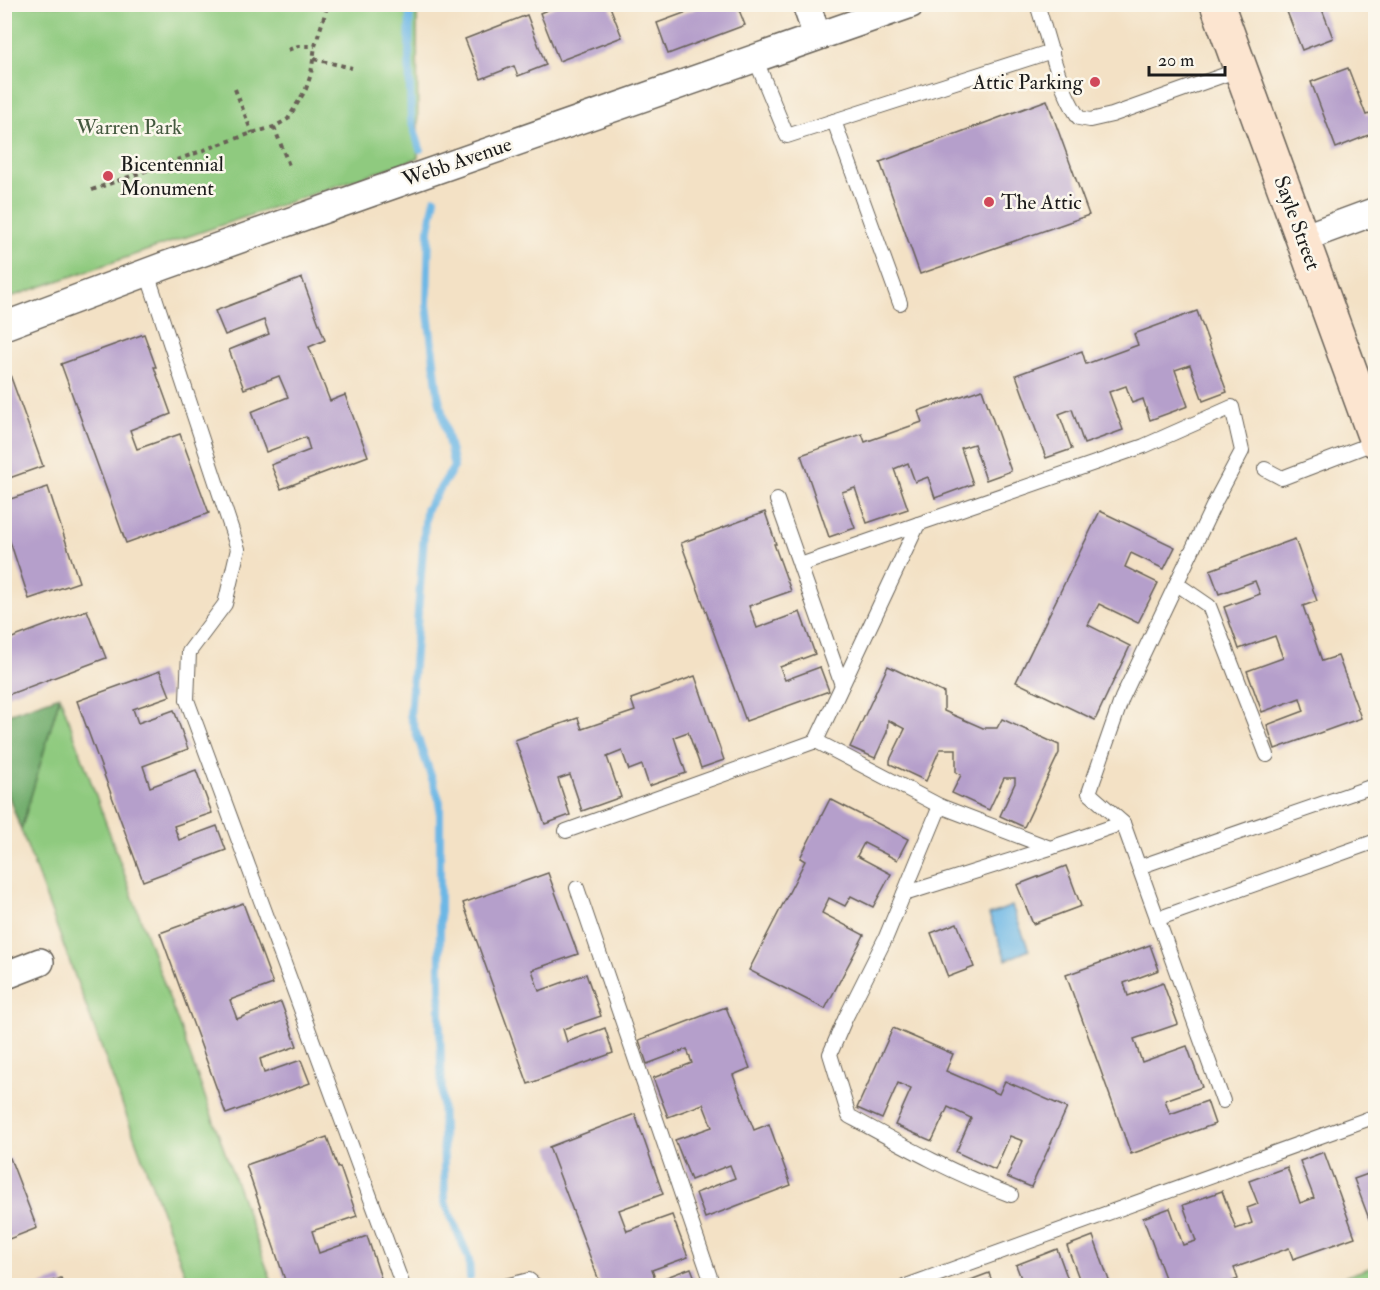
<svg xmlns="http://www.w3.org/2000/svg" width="1380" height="1290" font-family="'IM FELL Double Pica',serif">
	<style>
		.green { fill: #8fca7f; stroke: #56734e; stroke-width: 1.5 }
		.forest { fill: #73ae6e; stroke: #486545; stroke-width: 1.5 }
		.water { fill: #6db7e5; stroke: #446a80; stroke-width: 1.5 }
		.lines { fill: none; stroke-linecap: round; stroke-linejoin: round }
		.stream { stroke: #6db7e5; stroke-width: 8 }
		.building { fill: #b59fcb }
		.lane-casing { stroke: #676157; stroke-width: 16 }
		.street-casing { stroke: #676157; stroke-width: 30 }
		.secondary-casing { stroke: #676157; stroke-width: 36 }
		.path { stroke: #676157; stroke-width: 4; stroke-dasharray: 4.5 4.5; stroke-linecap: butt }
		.lane { stroke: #fff; stroke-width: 14 }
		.street { stroke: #fff; stroke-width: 27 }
		.secondary { stroke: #fce5d0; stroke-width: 33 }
		.poi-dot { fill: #d1495b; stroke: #fbf7ec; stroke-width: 2 }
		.labels { text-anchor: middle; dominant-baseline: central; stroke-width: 5; stroke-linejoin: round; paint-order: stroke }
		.poi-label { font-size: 21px; fill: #1c1c1c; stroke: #fbf7ec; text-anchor: start }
		.park-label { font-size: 21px; fill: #44593f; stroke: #fbf7ec }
		.street-label { font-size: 21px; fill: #1c1c1c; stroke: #fbf7ec }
	</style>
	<rect width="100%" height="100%" fill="#fbf7ec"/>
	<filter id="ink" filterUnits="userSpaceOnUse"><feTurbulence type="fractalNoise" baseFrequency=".0167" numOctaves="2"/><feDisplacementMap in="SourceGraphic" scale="12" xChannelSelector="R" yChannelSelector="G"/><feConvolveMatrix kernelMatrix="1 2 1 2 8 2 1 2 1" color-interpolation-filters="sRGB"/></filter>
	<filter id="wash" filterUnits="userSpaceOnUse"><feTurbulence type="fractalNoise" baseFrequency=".008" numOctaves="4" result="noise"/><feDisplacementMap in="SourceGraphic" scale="24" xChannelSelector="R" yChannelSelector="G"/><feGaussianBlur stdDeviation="1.35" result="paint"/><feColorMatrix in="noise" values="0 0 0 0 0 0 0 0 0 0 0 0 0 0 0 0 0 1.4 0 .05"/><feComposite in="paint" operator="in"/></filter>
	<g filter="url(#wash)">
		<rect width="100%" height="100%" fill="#f3e1c5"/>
		<g class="green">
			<polygon points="4,5 417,5 418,158 5,299"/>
			<polygon points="60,696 273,1285 189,1285 21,830"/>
			<polygon points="1375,1266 1375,1285 1321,1285"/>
		</g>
		<polygon class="forest" points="60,696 21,830 5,786 5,715"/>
		<polygon class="water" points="1012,906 1029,950 1006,960 989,915"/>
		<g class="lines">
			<g class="stream">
				<polyline points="410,4 409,56 411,119 420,149"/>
				<polyline points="435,199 429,229 427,305 438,394 454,467 426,510 410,715 440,802 440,1027 445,1202 469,1259 470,1277"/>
			</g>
		</g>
		<g id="blocks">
			<g class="building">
				<polygon points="561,4 609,4 622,37 559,61 540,13"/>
				<polygon points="1284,4 1320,4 1333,38 1302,50"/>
				<polygon points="694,5 737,5 745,25 668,54 657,23 695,9"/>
				<polygon points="527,15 546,65 518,76 514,66 481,79 465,39"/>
				<polygon points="1348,68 1366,115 1376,112 1376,132 1336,148 1311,82"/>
				<polygon points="1047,100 1089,215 920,274 880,162"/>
				<polygon points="302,278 325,340 309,347 330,401 345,395 368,456 281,489 271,465 310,450 306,437 266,452 251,412 288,397 279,376 244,389 229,350 269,334 264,320 225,335 215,311"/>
				<polygon points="1197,311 1227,392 1203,401 1190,365 1175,370 1188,406 1150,420 1143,399 1132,403 1126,386 1109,392 1123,430 1084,444 1072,409 1059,414 1072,449 1046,458 1016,375 1082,351 1086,364 1138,345 1134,334"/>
				<polygon points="144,334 156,367 154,367 171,414 130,430 137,449 180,434 209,513 126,543 61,364"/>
				<polygon points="9,372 43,466 4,480 4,374"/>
				<polygon points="982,389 1011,471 986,480 974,444 961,448 973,484 935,498 928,477 915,482 908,463 894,469 908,509 867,523 855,488 842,492 855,528 829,537 801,455 862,434 865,442 922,422 918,411"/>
				<polygon points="48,487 79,582 29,599 4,523 4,501"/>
				<polygon points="1100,511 1175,547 1164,569 1131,553 1125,567 1158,583 1138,623 1099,604 1088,625 1130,646 1095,720 1016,682"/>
				<polygon points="765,512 776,544 774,544 791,591 749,606 757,628 800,612 815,654 780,667 785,680 820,667 829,691 746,721 681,543"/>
				<polygon points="1295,539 1317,601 1303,606 1322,661 1338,656 1361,718 1275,749 1267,725 1304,711 1300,698 1262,712 1247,671 1283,658 1275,636 1239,649 1224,607 1260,594 1255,581 1219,594 1210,570"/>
				<polygon points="87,610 106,658 5,696 4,641"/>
				<polygon points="888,666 944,693 944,711 983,728 997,728 1002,719 1059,745 1059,753 1024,827 1000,816 1015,783 1015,778 1004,778 989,810 952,793 961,775 956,772 956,749 940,749 926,781 890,764 890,760 905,729 888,720 887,732 875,758 850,747"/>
				<polygon points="160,671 170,696 133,709 138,723 174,710 188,749 143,766 150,787 196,770 212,813 174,826 179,840 217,826 226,850 143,881 77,701"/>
				<polygon points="695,676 724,760 701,768 688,732 674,737 686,773 649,786 642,765 629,770 622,751 607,757 621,797 582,811 570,775 558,779 570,815 545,824 515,740 578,718 582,729 635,711 631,699"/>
				<polygon points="830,799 908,839 897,860 864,843 857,856 891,874 873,907 851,896 845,906 829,898 822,913 864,935 825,1009 749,970 805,861 800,858"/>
				<polygon points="1066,866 1081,906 1033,924 1017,885"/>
				<polygon points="548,873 578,954 532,970 539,991 586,974 601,1016 563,1029 567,1042 605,1028 613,1053 528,1084 463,903"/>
				<polygon points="243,903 273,984 230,1000 237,1019 281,1002 297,1046 260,1059 264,1073 301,1060 310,1083 226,1114 160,933"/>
				<polygon points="957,923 974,967 948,977 931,933"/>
				<polygon points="1150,945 1159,970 1124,983 1128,996 1163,983 1178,1024 1134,1039 1142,1062 1187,1046 1202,1087 1165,1100 1170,1114 1207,1101 1215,1124 1131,1154 1066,975"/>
				<polygon points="726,1007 750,1068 733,1075 754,1130 769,1124 791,1185 705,1218 696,1193 735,1178 730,1165 691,1180 675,1140 712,1127 703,1104 668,1117 653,1078 692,1063 687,1049 647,1064 639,1040"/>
				<polygon points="893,1028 953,1054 946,1071 999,1094 1005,1081 1067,1108 1031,1187 1007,1177 1023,1141 1010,1136 995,1170 956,1152 971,1118 948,1107 932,1141 895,1125 911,1089 898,1083 882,1119 857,1108"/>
				<polygon points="635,1114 663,1194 619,1210 627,1231 672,1215 688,1257 652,1270 656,1281 691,1268 698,1286 601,1286 549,1147"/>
				<polygon points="327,1137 338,1168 340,1167 357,1216 312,1231 319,1253 367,1236 381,1278 358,1286 287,1286 246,1165"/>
				<polygon points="1324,1152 1355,1237 1293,1259 1289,1248 1234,1268 1238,1279 1220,1286 1168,1286 1143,1218 1170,1208 1183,1245 1196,1241 1183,1205 1222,1191 1236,1229 1252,1223 1247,1208 1258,1204 1249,1181 1287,1167 1300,1203 1314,1198 1300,1161"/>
				<polygon points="10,1158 37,1228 4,1241 4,1161"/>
				<polygon points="1376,1171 1376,1223 1371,1224 1354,1179"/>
				<polygon points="1093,1236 1111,1286 1024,1286 1016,1265 1057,1249 1070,1285 1080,1281 1067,1246"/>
				<polygon points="989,1273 993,1286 957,1286 957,1285"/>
				<polygon points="61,1278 64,1286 41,1286 41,1285"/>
			</g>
		</g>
	</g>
	<g filter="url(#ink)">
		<use href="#blocks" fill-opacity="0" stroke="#676157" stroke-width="1.5"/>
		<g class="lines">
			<defs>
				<g id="lane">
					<path d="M 1037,4 C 1049,41 1058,86 1079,118 L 1090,120 L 1112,115 L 1241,69"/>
					<polyline points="755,58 787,136 1052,51"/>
					<polyline points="834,121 900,303"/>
					<polyline points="147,273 238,549 225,604 189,652 187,700 403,1286"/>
					<polyline points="1265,469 1282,478 1376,442"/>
					<polyline points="777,500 842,685"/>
					<polyline points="800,565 918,524"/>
					<polyline points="1177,584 1209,606 1267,755"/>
					<path d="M 816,741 L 940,806 L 886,937 L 845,1019 L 830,1054 L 849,1116 C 902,1145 954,1174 1011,1195"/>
					<polyline points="940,806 1050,848 1123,823"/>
					<polyline points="566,831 816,741 918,524 1144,446 1232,407 1242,451 1216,500 1122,698 1089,793 1123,823 1223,1101"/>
					<polyline points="1139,867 1376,785"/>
					<polyline points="577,888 713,1286"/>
					<polyline points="904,894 1050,848"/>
					<polyline points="1157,919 1376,841"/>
					<polyline points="505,1286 529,1280 536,1286"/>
					<polyline points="906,1286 1376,1116"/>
				</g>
				<g id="street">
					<polyline points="806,4 817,36"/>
					<polyline points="1303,238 1376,211"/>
					<polyline points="4,326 164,266 370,193 911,4"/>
					<polyline points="4,976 40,962"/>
				</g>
				<polyline id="secondary" points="1217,4 1376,441"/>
			</defs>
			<use href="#lane" class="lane-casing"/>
			<use href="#street" class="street-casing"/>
			<use href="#secondary" class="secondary-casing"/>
			<g class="path">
				<polyline points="288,50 298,46 315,46"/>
				<polyline points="314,59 352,68"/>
				<polyline points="235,89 252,133"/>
				<polyline points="274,127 290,168"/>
				<polyline points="92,190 252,133 274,127 288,119 306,89 311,74 315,46 328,4"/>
			</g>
			<use href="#lane" class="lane"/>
			<use href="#street" class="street"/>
			<use href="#secondary" class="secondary"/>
		</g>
	</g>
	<g class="poi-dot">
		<circle cx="1095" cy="82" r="6"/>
		<circle cx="108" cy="176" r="6"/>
		<circle cx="989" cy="202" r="6"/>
	</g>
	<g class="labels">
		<g class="poi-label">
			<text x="1083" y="82" text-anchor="end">Attic Parking</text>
			<text x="120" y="164">Bicentennial<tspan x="120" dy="24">Monument</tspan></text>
			<text x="1001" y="202">The Attic</text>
		</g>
		<g class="park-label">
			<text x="129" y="127">Warren Park</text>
		</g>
		<g class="street-label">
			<text transform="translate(457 162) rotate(-19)">Webb Avenue</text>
			<text transform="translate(1297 223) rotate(70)">Sayle Street</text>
		</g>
	</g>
	<rect width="1380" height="1290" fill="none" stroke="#fbf7ec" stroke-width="24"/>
	<path d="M1149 66v9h76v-9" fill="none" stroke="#1c1c1c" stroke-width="3"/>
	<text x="1158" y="66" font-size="18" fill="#1c1c1c" stroke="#fbf7ec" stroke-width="4.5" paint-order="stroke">20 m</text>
</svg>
